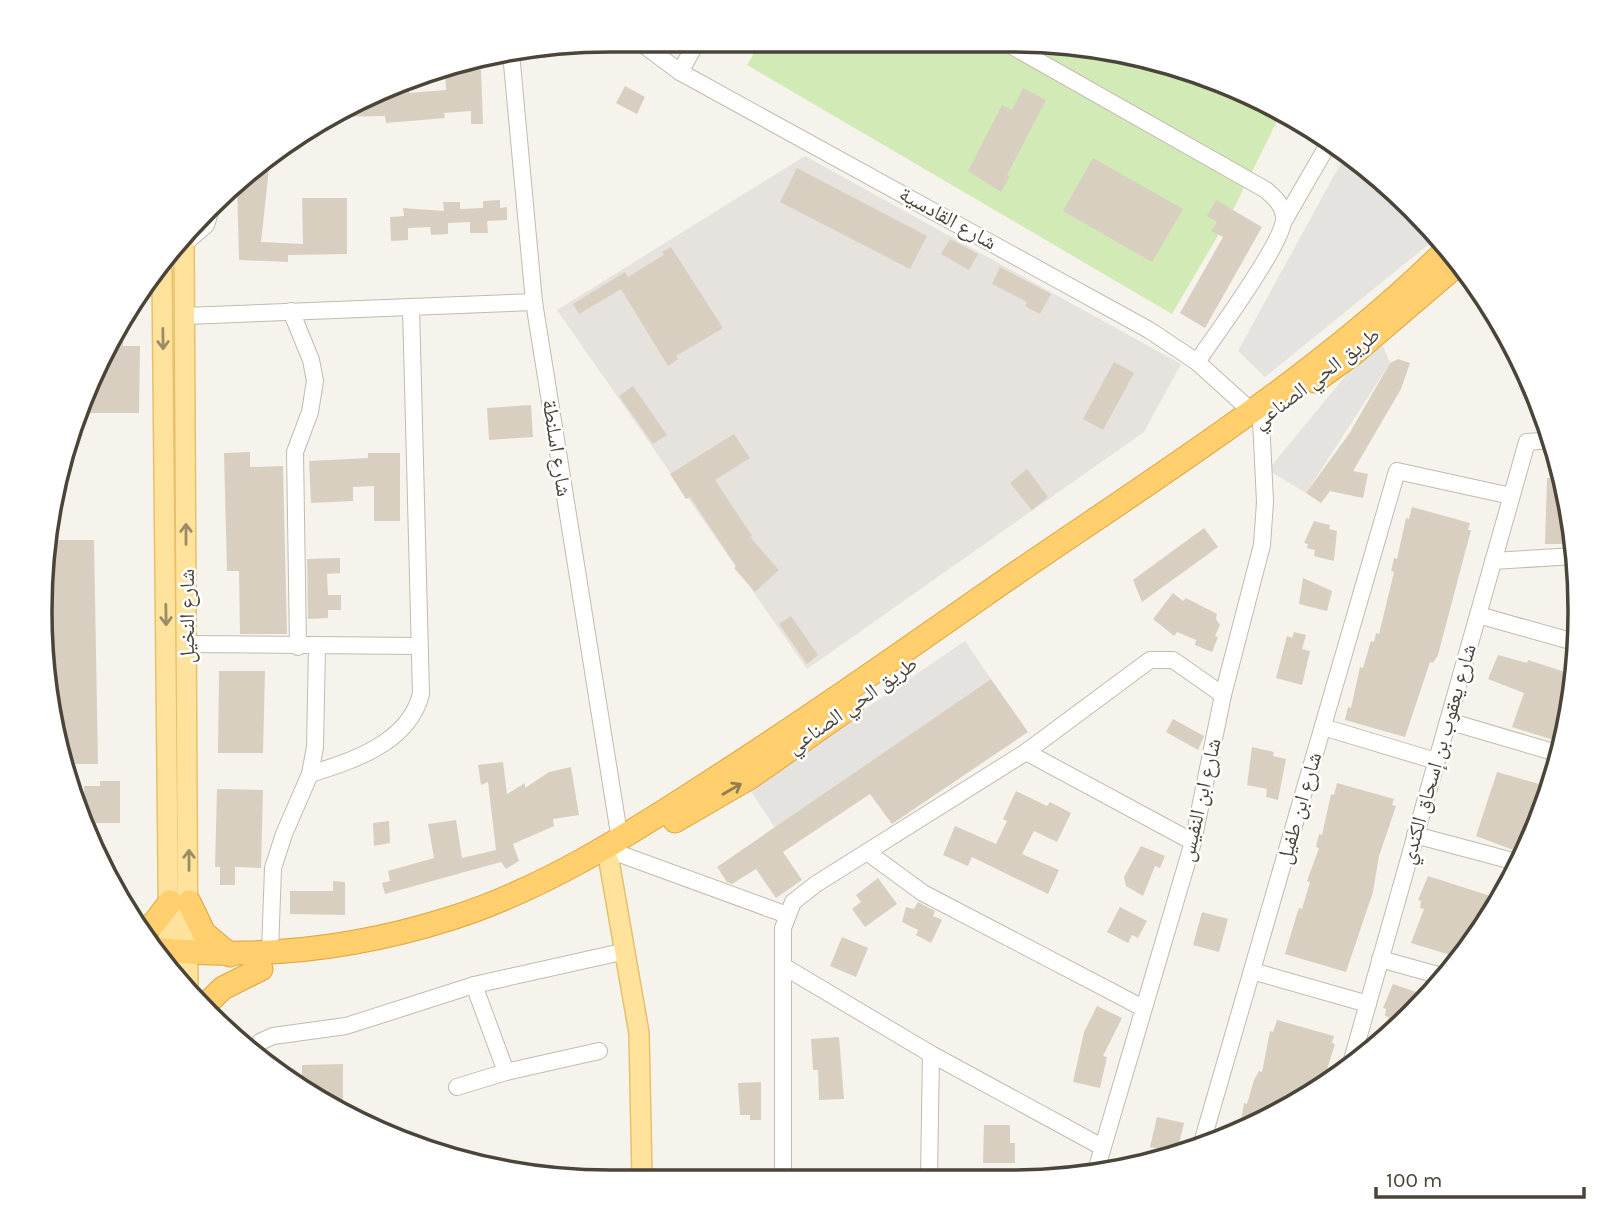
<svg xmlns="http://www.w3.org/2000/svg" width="1621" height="1222" font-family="Karla,'Noto Naskh Arabic',sans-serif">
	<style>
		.industrial { fill: #e6e2dd }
		.green { fill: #d2eab5 }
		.parking { fill: #e5e3e0 }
		.building { fill: #d8cfc1 }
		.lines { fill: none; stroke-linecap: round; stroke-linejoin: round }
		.minor-casing { stroke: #c2bbae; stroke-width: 18 }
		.major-casing { stroke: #e6c16a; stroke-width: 22 }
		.highway-casing { stroke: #e0a43c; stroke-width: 25 }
		.minor { stroke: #fff; stroke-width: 16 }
		.major { stroke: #ffe39c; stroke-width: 19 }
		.highway { stroke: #ffcf6e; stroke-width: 23 }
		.oneway { stroke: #9c8c66 }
		.oneway2 { stroke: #937c4e }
		.labels { text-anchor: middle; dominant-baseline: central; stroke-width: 5; stroke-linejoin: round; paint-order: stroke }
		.street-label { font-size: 21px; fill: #4b4439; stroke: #fff }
		.rim { fill: none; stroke: #4b4439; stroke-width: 3.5 }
	</style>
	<rect width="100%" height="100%" fill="#f6f3ec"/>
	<polygon class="industrial" points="805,156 1181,364 1144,432 807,669 557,310"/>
	<polygon class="green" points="761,41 1047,41 1158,60 1263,99 1282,111 1233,210 1172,314 747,65"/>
	<g class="parking">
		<polygon points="1347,152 1357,158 1434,240 1265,377 1238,351"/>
		<polygon points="1383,346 1390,363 1306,493 1268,470 1356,363"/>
		<polygon points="965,641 991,679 775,828 749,788"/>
	</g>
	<g class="building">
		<polygon points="469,59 470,71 481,70 483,124 471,124 471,111 444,113 445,118 386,123 385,116 328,117 393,89 409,87 409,93 446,90 445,67"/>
		<polygon points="625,86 645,97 637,114 616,103"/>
		<polygon points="1023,88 1046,100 1007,175 1010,176 1001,192 968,171 1002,105 1012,110"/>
		<polygon points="1093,158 1183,209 1152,262 1063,211"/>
		<polygon points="270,159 261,242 303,244 302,198 347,198 347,254 288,255 288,262 239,260 237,185"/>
		<polygon points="797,168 927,236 910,269 780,202"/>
		<polygon points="500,200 500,208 507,207 507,220 487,221 488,233 470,233 470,222 448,223 448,234 431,235 430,227 408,228 408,240 391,241 390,217 404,216 403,208 444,211 443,202 460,202 460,209 483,208 483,201"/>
		<polygon points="1216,200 1262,227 1205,328 1180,313 1223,237 1211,231 1217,222 1207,216"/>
		<polygon points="950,239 978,254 969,270 941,254"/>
		<polygon points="671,247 723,328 676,356 678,359 668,366 621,289 579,314 573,304 625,272 628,277 664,255 662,252"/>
		<polygon points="1000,267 1051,294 1040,314 1025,306 1027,302 992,284"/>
		<polygon points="123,325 123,346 140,346 139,413 81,413 99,358"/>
		<polygon points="1398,359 1410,363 1401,389 1353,471 1368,474 1363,498 1330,491 1321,503 1306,493 1349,434 1390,363"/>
		<polygon points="1114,362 1134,373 1103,430 1083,419"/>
		<polygon points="633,386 667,435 653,444 619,396"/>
		<polygon points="531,405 533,437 489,440 487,408"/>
		<polygon points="734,434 750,458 715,480 752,536 750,537 779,570 755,592 734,568 736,566 690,497 686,499 670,474"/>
		<polygon points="250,452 250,467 283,466 287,634 240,634 239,571 227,571 224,453"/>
		<polygon points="368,453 400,453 400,521 374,521 374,486 353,487 353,501 311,503 309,461 368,458"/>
		<polygon points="1027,469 1048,497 1032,510 1010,483"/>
		<polygon points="1563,477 1570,499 1573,544 1545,544 1547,478"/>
		<polygon points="1412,507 1470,523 1468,530 1471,530 1438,655 1433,663 1430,662 1405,737 1345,720 1348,707 1351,708 1360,667 1363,668 1371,641 1374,642 1376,633 1379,634 1394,572 1391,571 1394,558 1397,559 1406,518 1409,519"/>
		<polygon points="1314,521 1330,525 1329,529 1337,531 1334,561 1314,556 1315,550 1307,548 1308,544 1304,543"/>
		<polygon points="1204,528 1218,547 1142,602 1133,580"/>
		<polygon points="49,540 94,540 98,764 65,764 41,648"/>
		<polygon points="340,558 340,573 327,574 328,595 341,595 341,610 328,610 328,618 308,619 307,559"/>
		<polygon points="1303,578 1332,591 1327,611 1299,604"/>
		<polygon points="1173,593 1183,601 1186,598 1217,614 1216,619 1220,625 1215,636 1218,637 1212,652 1195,645 1196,640 1177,632 1174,636 1153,619"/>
		<polygon points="791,616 818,655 807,664 779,624"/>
		<polygon points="1294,632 1306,635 1302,649 1310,651 1302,685 1276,678 1287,636 1292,638"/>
		<polygon points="1498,655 1527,663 1528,660 1574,675 1570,722 1563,743 1512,727 1524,693 1488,679"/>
		<polygon points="219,671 265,671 263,753 218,753"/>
		<polygon points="991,679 1028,732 892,824 870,794 783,852 802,880 776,898 756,869 732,884 727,882 717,867"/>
		<polygon points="1173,719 1204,736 1198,750 1166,732"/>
		<polygon points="1252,747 1274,752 1273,756 1286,759 1278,800 1266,797 1267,789 1247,785"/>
		<polygon points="503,762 507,794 525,783 525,788 549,772 571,767 579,815 553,819 554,826 513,844 519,861 506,869 501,862 385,894 382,883 390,881 388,871 434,858 428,824 456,820 462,858 496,850 488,782 481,785 478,765"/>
		<polygon points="1497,772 1550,787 1537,829 1524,854 1476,836"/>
		<polygon points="100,781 120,781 120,823 96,823 95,843 85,823 84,786 100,786"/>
		<polygon points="1337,783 1394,799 1392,805 1396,806 1379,856 1373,892 1346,972 1285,954 1296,917 1299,908 1302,909 1310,882 1307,881 1319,848 1316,847 1319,834 1322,835 1331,794 1334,795"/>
		<polygon points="217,789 263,790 261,868 235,867 235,885 220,885 220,867 215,867"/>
		<polygon points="1016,791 1047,806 1050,802 1071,813 1057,842 1034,831 1022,854 1059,870 1048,894 972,857 968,866 943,855 955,826 996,844 1007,821 1003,819"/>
		<polygon points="389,821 390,843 374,846 373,823"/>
		<polygon points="1141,846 1165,856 1160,868 1155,866 1143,896 1126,886 1124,877"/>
		<polygon points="1428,876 1500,899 1488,922 1477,920 1470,946 1460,958 1411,943 1424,909 1420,908 1421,901 1418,900"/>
		<polygon points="878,878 897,904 865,927 852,909 861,902 856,895"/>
		<polygon points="333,881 345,882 345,915 290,914 290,891 333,891"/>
		<polygon points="918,902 935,911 933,916 942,920 931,943 916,935 918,930 902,922 906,907 914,909"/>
		<polygon points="1120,907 1147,921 1138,938 1132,935 1128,943 1107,932"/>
		<polygon points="1202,912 1228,919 1219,952 1193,945"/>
		<polygon points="842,937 868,948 856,977 830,966"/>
		<polygon points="1393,984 1428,996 1414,1014 1382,1040 1389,1017 1385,1016 1386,1009 1383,1008"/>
		<polygon points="1097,1006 1122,1018 1103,1056 1107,1057 1100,1088 1073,1082 1084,1032"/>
		<polygon points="1277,1020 1334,1036 1332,1043 1335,1044 1321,1089 1239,1133 1244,1103 1247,1104 1254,1080 1259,1071 1262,1072 1270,1031 1273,1032"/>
		<polygon points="839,1037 844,1099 819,1100 818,1070 813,1070 811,1039"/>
		<polygon points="343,1064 343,1112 302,1090 302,1065"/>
		<polygon points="761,1082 761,1120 750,1120 750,1115 740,1115 738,1083"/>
		<polygon points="1157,1117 1184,1123 1177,1152 1150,1147"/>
		<polygon points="984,1125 1010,1125 1010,1143 1015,1143 1015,1163 983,1163"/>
	</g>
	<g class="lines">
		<defs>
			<g id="minor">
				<polyline points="637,40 680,72 1149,330 1197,362 1250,410"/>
				<path d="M 1003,41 L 1266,190 C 1275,198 1282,204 1284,216 C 1287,239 1213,338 1197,362"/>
				<polyline points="511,53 534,302 620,840"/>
				<polyline points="680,72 698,40"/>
				<polyline points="1285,219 1330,141"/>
				<polyline points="184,244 206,225 213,203"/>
				<polyline points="291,311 311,360 315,381 310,412 295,452 298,647"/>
				<polyline points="185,316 534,302"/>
				<polyline points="1493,561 1575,556"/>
				<polyline points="1478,615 1578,643"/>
				<polyline points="187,644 419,646"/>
				<polyline points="1448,721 1560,754"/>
				<polyline points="1323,727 1436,761"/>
				<polyline points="1026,752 1193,842"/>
				<path d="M 310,774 C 352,761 409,743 421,694 L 411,307"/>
				<polyline points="1415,835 1520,863"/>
				<polyline points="867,852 923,893 1143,1008"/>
				<polyline points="620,854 787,915"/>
				<polyline points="270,952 273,868 284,834 310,774 315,747 317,647"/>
				<polyline points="1380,959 1445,977"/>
				<polyline points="783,966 931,1054 1102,1147"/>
				<polyline points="1252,971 1368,1004"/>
				<polyline points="474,985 506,1072"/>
				<polyline points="254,1053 260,1042 273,1036 346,1026 474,985 626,951"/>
				<polyline points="1350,1067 1527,442 1552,440"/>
				<polyline points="457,1087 506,1072 599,1051"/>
				<polyline points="1201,1146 1397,471 1511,496"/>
				<polyline points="1095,1174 1193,842 1223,695 1262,545 1265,502 1261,420"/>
				<polyline points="783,1177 783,928 793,902 816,884 1026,752 1150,660 1173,660 1223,695"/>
				<polyline points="929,1177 931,1054"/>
			</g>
			<g id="major">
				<polyline points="184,240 188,991"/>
				<polyline points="162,271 169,968"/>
				<polyline points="609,861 639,1033 642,1177"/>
			</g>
			<g id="highway">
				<polyline points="1315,381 1354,353 1457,265"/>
				<polyline points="675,821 749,778 852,706"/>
				<polyline points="189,902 204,933 230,955"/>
				<polyline points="140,933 155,922 170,902"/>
				<path d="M 154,949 C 255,960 355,949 452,918 C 543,889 625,837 705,785 C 800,724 893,659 986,594 C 1138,488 1313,382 1445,251"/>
				<polyline points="202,1008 223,988 261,969"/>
			</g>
		</defs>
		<use href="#minor" class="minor-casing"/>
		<use href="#major" class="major-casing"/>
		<use href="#highway" class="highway-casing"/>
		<use href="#minor" class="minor"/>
		<use href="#major" class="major"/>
		<use href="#highway" class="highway"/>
	</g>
	<defs><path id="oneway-shaft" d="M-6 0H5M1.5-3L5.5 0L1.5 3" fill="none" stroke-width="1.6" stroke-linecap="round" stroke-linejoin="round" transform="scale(1.75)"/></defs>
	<g class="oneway">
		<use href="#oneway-shaft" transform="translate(163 339) rotate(89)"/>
		<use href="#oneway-shaft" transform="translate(186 534) rotate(-90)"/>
		<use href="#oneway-shaft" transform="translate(166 615) rotate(89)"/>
		<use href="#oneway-shaft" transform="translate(189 860) rotate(-90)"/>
	</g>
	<use class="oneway2" href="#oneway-shaft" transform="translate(732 789) rotate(-30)"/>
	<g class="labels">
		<g class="street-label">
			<text transform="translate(948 218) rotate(29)">شارع القادسية</text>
			<text transform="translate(1316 378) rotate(-37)">طريق الحي الصناعي</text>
			<text transform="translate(557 448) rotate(81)">شارع اسلنطة</text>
			<text transform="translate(187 616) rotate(-90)">شارع النخيل</text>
			<text transform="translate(852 705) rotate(-35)">طريق الحي الصناعي</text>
			<text transform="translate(1438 754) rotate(-74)">شارع يعقوب بن إسحاق الكندي</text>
			<text transform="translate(1200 800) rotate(-77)">شارع ابن النفيس</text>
			<text transform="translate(1299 808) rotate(-74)">شارع ابن طفيل</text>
		</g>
	</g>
	<path d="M0 0H1621V1222H0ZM610 52H1010A558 558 0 0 1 1568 610V612A558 558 0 0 1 1010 1170H610A558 558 0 0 1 52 612V610A558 558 0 0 1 610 52Z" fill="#fff" fill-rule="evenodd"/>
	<path class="rim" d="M610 52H1010A558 558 0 0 1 1568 610V612A558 558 0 0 1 1010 1170H610A558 558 0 0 1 52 612V610A558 558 0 0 1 610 52Z"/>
	<path d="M1376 1187v10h208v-10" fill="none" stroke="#4b4439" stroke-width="3.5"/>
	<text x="1386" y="1187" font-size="21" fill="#4b4439" stroke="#ffffff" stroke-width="5" paint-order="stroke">100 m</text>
</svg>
